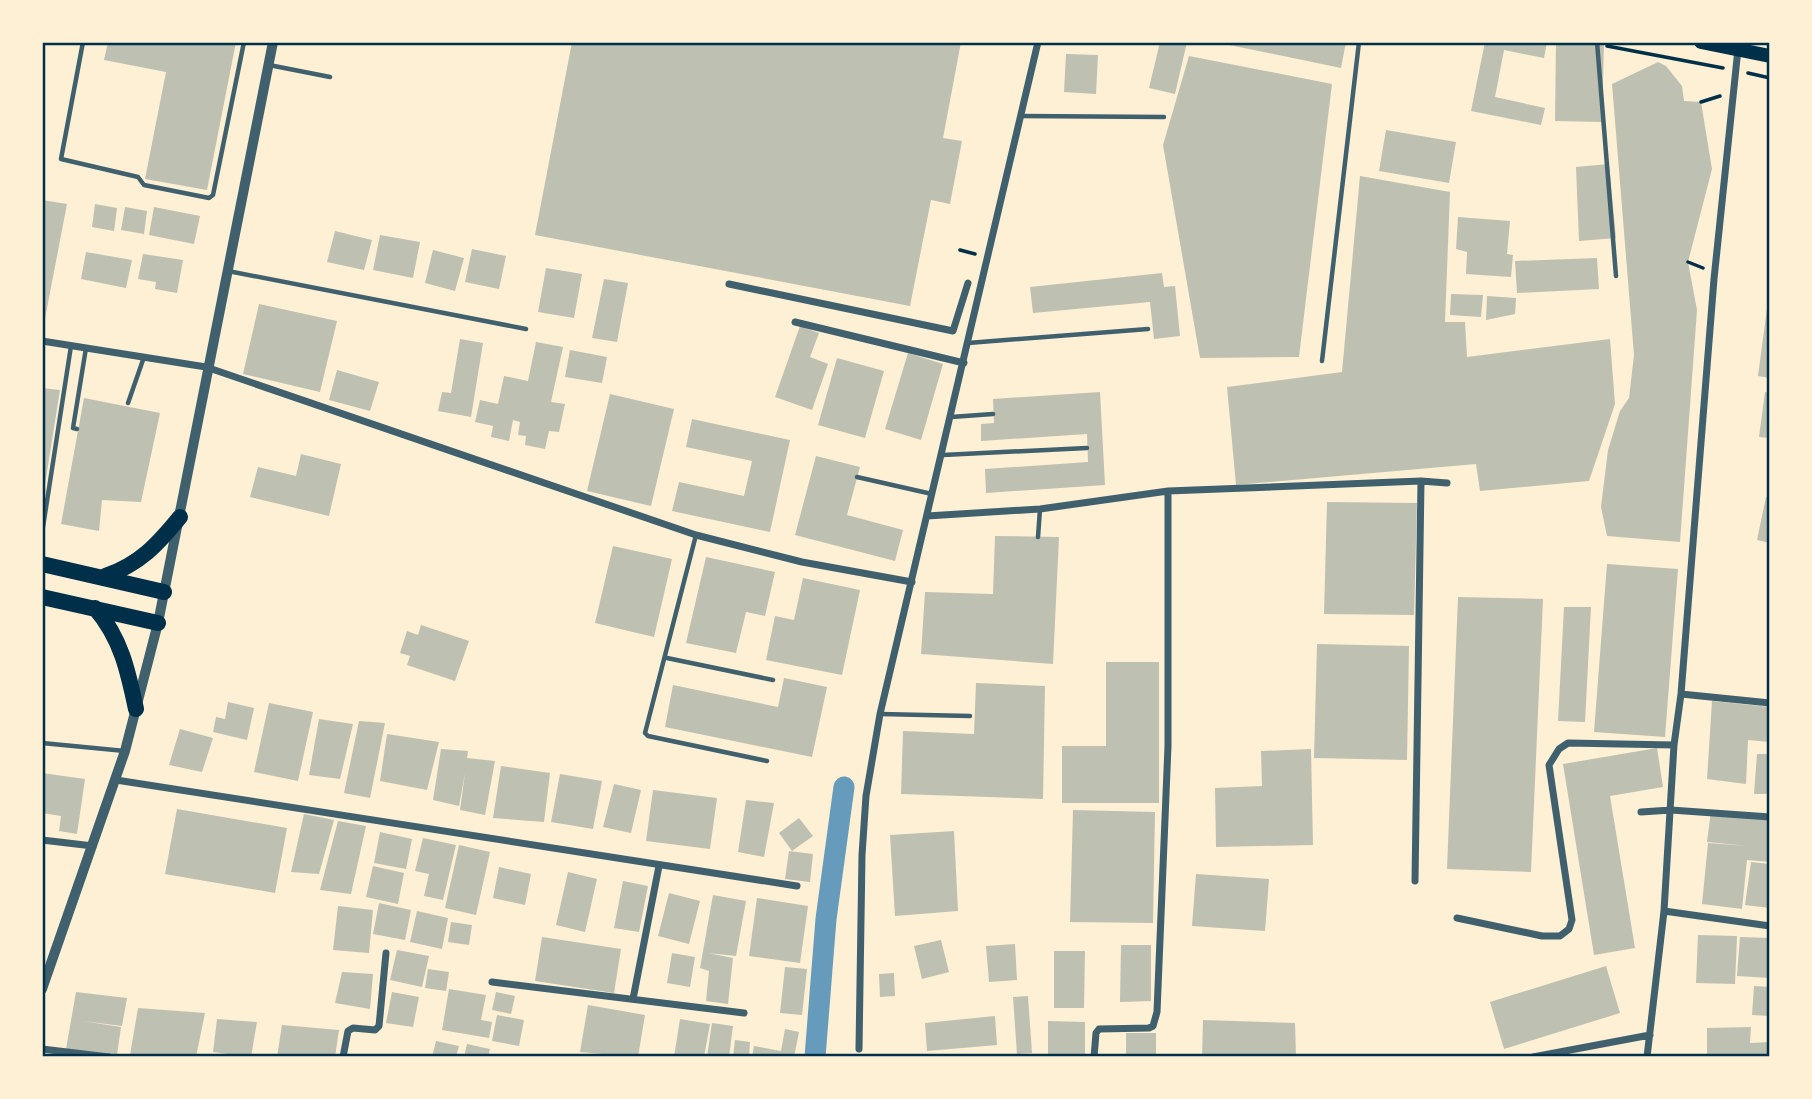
<svg xmlns="http://www.w3.org/2000/svg" width="1812" height="1099" viewBox="0 0 1812 1099" font-family="'Titillium Web',sans-serif">
<style>
.lines{fill:none;stroke-linecap:round;stroke-linejoin:round}
.canal{stroke:#669bbc;stroke-width:21}
.building{fill:#bec0b2}
.path{stroke:#003049;stroke-width:3.5}
.service{stroke:#3f606c;stroke-width:4.5}
.minor{stroke:#3f606c;stroke-width:7}
.tertiary{stroke:#3f606c;stroke-width:10}
.primary{stroke:#003049;stroke-width:14}
.motorway{stroke:#003049;stroke-width:16}
.neatline{fill:none;stroke:#003049;stroke-width:2.5}
</style>
<rect width="100%" height="100%" fill="#fdf0d5"/>
<g class="lines">
<path class="canal" d="M815,1057L826,919L844,787"/>
</g>
<path class="building" d="M108,42H236L207,190L145,179L166,72L104,60Z
M572,42H961L943,138L962,141L950,204L931,200L910,306L535,235Z
M1160,42H1187L1175,94L1149,88Z
M1215,42H1346L1341,68Z
M1485,42H1547L1544,58L1504,50L1495,97L1545,108L1541,125L1471,111Z
M1556,42H1604L1602,122L1555,121Z
M1066,54L1098,55L1096,94L1064,92Z
M1189,56L1332,84L1299,357L1200,358L1163,145Z
M1658,62L1666,66L1682,86L1684,101L1701,102L1712,169L1688,262L1697,310L1680,542L1607,536L1601,507L1608,450L1620,411L1629,398L1634,355L1612,84Z
M1386,130L1456,142L1449,183L1379,171Z
M1609,164L1616,238L1579,241L1576,167Z
M1360,176L1450,192L1445,322H1465L1467,357L1610,339L1615,404L1589,481L1480,491L1476,464L1236,485L1227,387L1342,372Z
M42,200L67,204L43,329H42Z
M95,204L117,208L114,231L92,227Z
M125,207L147,211L144,234L121,230Z
M154,207L200,216L194,244L149,235Z
M1458,217L1510,221L1507,254L1513,255L1511,277L1466,274L1467,252L1456,249Z
M335,231L372,240L364,270L327,262Z
M380,235L420,242L413,278L373,270Z
M472,249L506,256L499,289L465,282Z
M433,250L464,258L455,291L425,283Z
M86,252L132,260L126,288L81,279Z
M143,254L183,260L177,293L155,289L156,282L138,279Z
M1597,258L1599,289L1517,293L1515,261Z
M546,268L582,274L574,318L538,312Z
M1162,273L1164,287L1175,286L1180,336L1154,339L1150,302L1033,313L1030,287Z
M604,279L628,283L617,342L592,338Z
M1451,294L1483,295L1481,317L1450,315Z
M1487,296L1516,298L1515,314L1486,320Z
M1768,301H1770V378L1758,376Z
M259,304L337,321L320,392L243,374Z
M800,326L819,333L810,357L828,364L812,410L775,397Z
M460,339L483,343L471,417L438,411L442,392L451,393Z
M536,342L563,347L551,402L565,404L559,432L549,431L545,449L525,445L526,436L518,435L520,422L513,420L509,441L491,437L493,426L475,422L480,400L498,404L504,376L528,381Z
M570,350L607,357L602,383L565,377Z
M908,353L943,364L921,440L885,429Z
M837,358L884,371L865,438L818,425Z
M337,370L379,382L370,411L329,400Z
M42,388L60,390L43,497H42Z
M1100,392L1105,485L986,493L985,469L1088,462L1087,434L981,441V424L994,423L993,399Z
M1765,392L1770,393V438L1759,437Z
M610,394L674,409L651,506L587,491Z
M84,398L160,413L141,502L102,500L99,531L61,524Z
M692,419L790,440L770,532L672,511L679,482L744,496L752,461L686,447Z
M301,454L341,464L329,516L250,497L258,467L296,476Z
M816,456L860,467L847,515L903,530L895,561L795,535Z
M1766,497L1770,498V543L1757,540Z
M1327,502L1417,503L1414,615L1324,614Z
M995,536L1059,537L1053,664L921,654L925,592L993,594Z
M613,546L672,559L654,637L595,623Z
M706,557L775,572L765,616L746,612L736,653L686,643Z
M1607,564L1678,569L1665,737L1594,732Z
M803,578L860,590L842,675L766,660L775,616L794,620Z
M1458,597L1543,599L1531,872L1447,869Z
M1564,607H1591L1585,722L1558,721Z
M421,625L469,641L455,681L407,665L410,656L400,653L407,631L418,635Z
M1317,644L1409,646L1407,760L1314,758Z
M1106,662H1159V803H1062V746H1106Z
M784,678L827,687L812,757L665,727L673,685L778,707Z
M976,683L1045,686L1043,799L901,794L903,731L974,734Z
M1712,701L1770,707V742L1748,740L1746,784L1707,779Z
M228,702L254,708L247,740L213,732L216,717L225,719Z
M269,703L313,712L298,781L254,772Z
M319,719L353,724L340,779L309,775Z
M359,721L385,723L370,798L344,793Z
M180,729L213,738L202,772L169,765Z
M387,734L439,742L427,790L380,781Z
M1657,748L1663,787L1610,796L1635,948L1594,955L1563,764Z
M441,749L468,751L467,758L495,761L485,815L460,810L465,773L459,806L433,800Z
M1311,749L1313,845L1216,847L1215,788L1262,786L1261,751Z
M1757,754H1770V794H1754Z
M501,766L550,773L544,822L493,818Z
M42,773L85,779L77,834L59,831L61,816L42,813Z
M560,774L602,781L593,829L551,822Z
M614,784L641,790L631,833L603,827Z
M653,790L717,798L710,849L646,841Z
M746,800L774,803L764,857L738,852Z
M177,809L287,828L275,893L165,874Z
M1073,810L1155,812L1153,923L1070,922Z
M1711,811L1770,818V862L1747,860L1742,909L1702,904L1708,843L1748,846L1707,842Z
M304,814L334,820L319,874L291,872Z
M799,818L813,836L792,851L779,833Z
M338,821L366,826L351,894L320,890Z
M954,831L958,911L895,916L890,835Z
M380,832L412,839L406,869L374,863Z
M423,838L456,845L443,900L424,896L429,874L415,871Z
M459,845L490,852L476,915L445,908Z
M789,851L813,854L810,882L785,879Z
M1751,862L1770,864V908L1745,905Z
M373,866L404,873L398,904L366,897Z
M499,867L531,874L525,905L493,898Z
M568,872L597,879L585,932L556,925Z
M1196,874L1269,879L1265,931L1192,926Z
M623,881L648,886L639,932L614,928Z
M669,893L700,901L689,944L658,936Z
M713,895L746,901L736,956L708,953L733,958L728,1004L706,1001L709,971L700,968Z
M757,898L808,906L800,963L749,956Z
M379,903L411,910L405,940L373,934Z
M338,906L373,910L369,953L333,950Z
M417,911L448,918L442,949L410,942Z
M451,922L472,925L469,945L448,942Z
M1698,935L1737,936L1735,984L1696,983Z
M542,937L621,949L614,993L535,981Z
M1740,937L1770,938V978L1737,976Z
M941,940L949,972L922,979L914,946Z
M1015,944L1017,980L989,982L986,946Z
M1121,945H1151V1001L1120,1002Z
M397,950L429,956L422,987L390,980Z
M1054,951H1085L1084,1008H1054Z
M672,953L695,957L690,987L667,983Z
M1606,966L1620,1013L1504,1049L1490,1002Z
M785,967L807,969L802,1015L780,1013Z
M428,969L449,972L446,991L425,988Z
M342,972L373,974L370,1009L335,1003Z
M894,973L895,996L880,997L879,974Z
M1754,986L1770,987V1016L1752,1015Z
M449,989L486,995L481,1020L492,1022L489,1038L442,1030Z
M76,992L127,998L122,1026L82,1021L121,1027L117,1055L66,1049Z
M392,992L419,997L413,1027L386,1023Z
M496,992L515,996L511,1014L492,1010Z
M1028,996L1032,1053L1017,1054L1013,997Z
M588,1005L645,1015L638,1057L580,1052Z
M138,1008L205,1013L196,1057L130,1055Z
M497,1015L524,1020L519,1046L492,1041Z
M995,1016L997,1045L927,1051L925,1023Z
M217,1019L257,1022L251,1057L213,1052Z
M680,1019L710,1024L704,1057H674Z
M1203,1020L1295,1023L1296,1057H1202Z
M1048,1021L1085,1022V1057H1048Z
M712,1023L733,1026L729,1057H707Z
M282,1025L339,1030L335,1057H277Z
M1751,1027L1750,1043L1770,1042V1057H1707V1028Z
M785,1029L799,1032L794,1057H752L754,1046L781,1051Z
M1126,1033H1156V1057H1126Z
M735,1040L750,1042L749,1057H733Z
M436,1041L459,1046L456,1057H432Z
M467,1044L490,1049L488,1057H464Z"/>
<g class="lines">
<path class="path" d="M1607,46L1723,68
M1748,73L1770,78
M1701,102L1720,96
M960,250L975,254
M1688,262L1703,268"/>
<path class="service" d="M83,42L61,159L138,177L144,185L209,198L213,195L244,42
M1597,42L1616,276
M269,65L330,77
M1021,116L1164,117
M228,271L526,329
M968,343L1148,329
M1322,361L1359,42
M128,403L144,357
M951,417L993,414
M77,429L73,428L86,348
M943,455L1087,448
M857,477L932,494
M43,527L71,346
M696,535L645,733L648,736L767,761
M1038,537L1040,509
M667,658L773,680
M880,714L970,716
M42,743L125,751"/>
<path class="minor" d="M729,284L953,331L968,283
M795,322L964,363
M42,341L206,367L696,535L802,562L912,582
M927,516L1040,509L1168,491L1421,481L1447,483
M1681,694L1770,703
M116,780L797,886
M1641,812L1671,810L1770,817
M42,840L93,846
M1415,881L1421,481
M1664,911L1770,926
M1457,918L1542,936H1560L1569,929L1572,920L1549,765L1559,749L1568,743L1674,745
M492,982L744,1013
M633,999L659,866
M42,1049L109,1057
M859,1049L862,855L866,796L880,714L1038,42
M343,1057L348,1031L353,1028L375,1030L379,1026L386,953
M1094,1057L1096,1033L1099,1029L1149,1028L1153,1026L1157,1012L1168,746V491
M1533,1057L1650,1035
M1647,1057L1664,911L1674,745L1681,694L1714,279L1738,49"/>
<path class="tertiary" d="M42,989L125,751L158,623L273,42"/>
<path class="primary" d="M1701,42L1770,56"/>
<path class="motorway" d="M42,564L164,592
M105,576C139,565 158,544 180,517
M42,597L158,623
M95,608C121,638 128,671 136,709"/>
</g>
<rect width="1812" height="1099" fill="none" stroke="#fdf0d5" stroke-width="88"/>
<rect x="44" y="44" width="1724" height="1011" class="neatline"/>
</svg>
